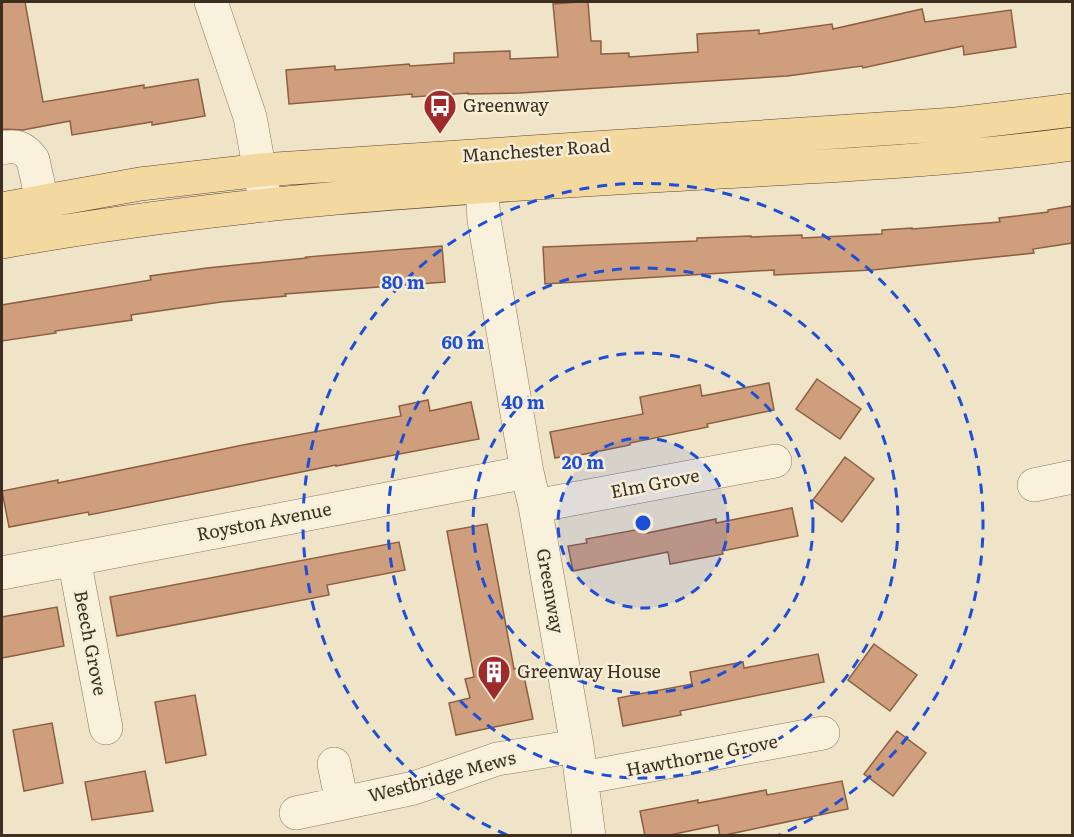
<svg xmlns="http://www.w3.org/2000/svg" width="1074" height="837" viewBox="0 0 1074 837" font-family="Literata,serif">
<style>
.building{fill:#cf9f7d;stroke:#8d5f41;stroke-width:1.5}
.lines{fill:none;stroke-linecap:round;stroke-linejoin:round}
.minor-casing{stroke:#8d765c;stroke-width:34}
.major-casing{stroke:#5b4430;stroke-width:34}
.minor{stroke:#faf1dc;stroke-width:33}
.major{stroke:#f3d9a0;stroke-width:33}
.ring{fill:none;stroke:#1d4ed8;stroke-width:3;stroke-dasharray:10 8}
.labels{text-anchor:middle;stroke-width:5;stroke-linejoin:round;paint-order:stroke}
.poi-label{font-size:18px;fill:#3d2e20;stroke:#f7eed8;text-anchor:start}
.street-label{font-size:18px;fill:#3d2e20;stroke:#f7eed8}
.centre{fill:#1d4ed8;stroke:#f7eed8;stroke-width:3}
.ring-label{font-size:18px;text-anchor:middle;font-weight:bold;fill:#1d4ed8;stroke:#f7eed8;stroke-width:5;stroke-linejoin:round;paint-order:stroke}
</style>
<rect width="100%" height="100%" fill="#f0e4c8"/>
<path class="building" d="M2,2H25L43,102L144,85V88L198,79L205,116L152,125V122L72,135L70,121L23,130L2,129Z
M578,2H588L591,41H601V54L629,53V57L698,52L697,34L759,30V34L832,24L833,29L922,9L925,22L1011,10L1016,47L964,55L963,46L863,68L862,66L787,76L520,93L468,94V93L412,97V94L289,104L286,70L335,66V70L409,64L410,66L454,63V53L510,51V59L558,57L553,4Z
M1072,206V243L1033,249L1034,253L872,270L774,275V270L545,284L543,247L697,241V238L751,236V237L802,235V238L882,234V230L912,228V229L1000,222L999,218L1048,212V210Z
M442,246L445,282L285,294L286,296L221,302L131,315L132,320L55,331L56,333L2,341V305L151,280L150,276L207,268L307,258L306,257Z
M817,379L861,409L840,439L796,409Z
M769,383L774,410L707,424L708,427L630,443V445L570,457V455L555,458L550,432L643,414L640,397L700,385L702,396Z
M428,400L430,411L471,402L479,439L336,466V465L89,515L88,512L9,527L2,491L58,480V483L243,445L401,416L399,406Z
M845,457L874,479L842,522L813,500Z
M792,508L798,536L722,551L723,554L670,564L668,552L573,571L568,546L587,543L586,539L646,528L647,533L716,519V523Z
M487,524L514,669L522,667L533,719L456,735L449,703L470,698L465,679L474,677L447,531Z
M399,542L405,570L327,585L329,595L117,636L110,597Z
M57,607L64,646L2,658V617Z
M874,644L917,675L890,711L848,680Z
M818,654L824,682L680,711L681,715L623,726L618,698L692,684L690,672L743,662L744,668Z
M195,695L206,755L166,763L155,702Z
M52,723L63,783L24,791L13,730Z
M897,731L926,753L893,796L864,774Z
M145,771L153,811L92,820L85,782Z
M842,781L848,809L720,836L718,825L665,836H645L640,811L698,800V803L766,790L767,795Z"/>
<g class="lines">
<g class="minor-casing">
<path id="minor" d="M211,2L250,117L266,205
M2,148C16,145 24,147 33,160L48,228
M480,160L484,220L527,472L535,506L577,746L589,836
M1034,485L1072,477
M535,506L775,461
M74,559L106,728
M2,573L527,472
M334,764L342,803
M582,778L823,733
M296,813L414,788L497,759L577,746"/>
</g>
<g class="major-casing">
<path id="major" d="M2,209L140,184L261,170L956,124L1072,110
M2,242C221,202 445,188 668,175C803,167 939,162 1072,144"/>
</g>
<use href="#minor" class="minor"/>
<use href="#major" class="major"/>
</g>
<circle cx="643" cy="523" r="85" fill="#1d4ed8" fill-opacity=".12"/>
<g class="ring">
<circle cx="643" cy="523" r="85"/>
<circle cx="643" cy="523" r="170"/>
<circle cx="643" cy="523" r="255"/>
<path d="M507 835A340 340 0 1 1 779 835"/>
</g>
<defs>
<g id="bus-pin" transform="scale(1.725)"><path d="M0 17L-7.5 6A9.5 9.5 0 1 1 7.5 6Z" fill="#9e2a2b" stroke="#f7eed8"/><path d="M-5-6H5V4H4V6H2V4H-2V6H-4V4H-5ZM-3.5-4V0h7V-4ZM-3.5 1.2v1.5H-2V1.2ZM2 1.2v1.5H3.5V1.2Z" fill="#fff"/></g>
<g id="building-pin" transform="scale(1.725)"><path d="M0 17L-7.5 6A9.5 9.5 0 1 1 7.5 6Z" fill="#9e2a2b" stroke="#f7eed8"/><path d="M-4-6H4V6H1V3H-1V6H-4ZM-2.5-4.3h1.7v1.8h-1.7ZM.8-4.3h1.7v1.8H.8ZM-2.5-1h1.7V.8h-1.7ZM.8-1h1.7V.8H.8Z" fill="#fff"/></g>
</defs>
<g fill-rule="evenodd">
<use href="#bus-pin" x="440" y="106"/>
<use href="#building-pin" x="494" y="672"/>
</g>
<g class="labels">
<g class="poi-label">
<text x="463" y="112">Greenway</text>
<text x="517" y="678">Greenway House</text>
</g>
<g class="street-label">
<text transform="translate(536 151) rotate(-4)" y="6">Manchester Road</text>
<text transform="translate(655 484) rotate(-11)" y="6">Elm Grove</text>
<text transform="translate(264 522) rotate(-11)" y="6">Royston Avenue</text>
<text transform="translate(550 591) rotate(80)" y="6">Greenway</text>
<text transform="translate(90 643) rotate(79)" y="6">Beech Grove</text>
<text transform="translate(702 756) rotate(-11)" y="6">Hawthorne Grove</text>
<text transform="translate(442 777) rotate(-15)" y="6">Westbridge Mews</text>
</g>
</g>
<circle cx="643" cy="523" r="9" class="centre"/>
<g class="ring-label">
<text x="403" y="289">80 m</text>
<text x="463" y="349">60 m</text>
<text x="523" y="409">40 m</text>
<text x="583" y="469">20 m</text>
</g>
<rect width="1074" height="837" fill="none" stroke="#3d2e20" stroke-width="6"/>
</svg>
